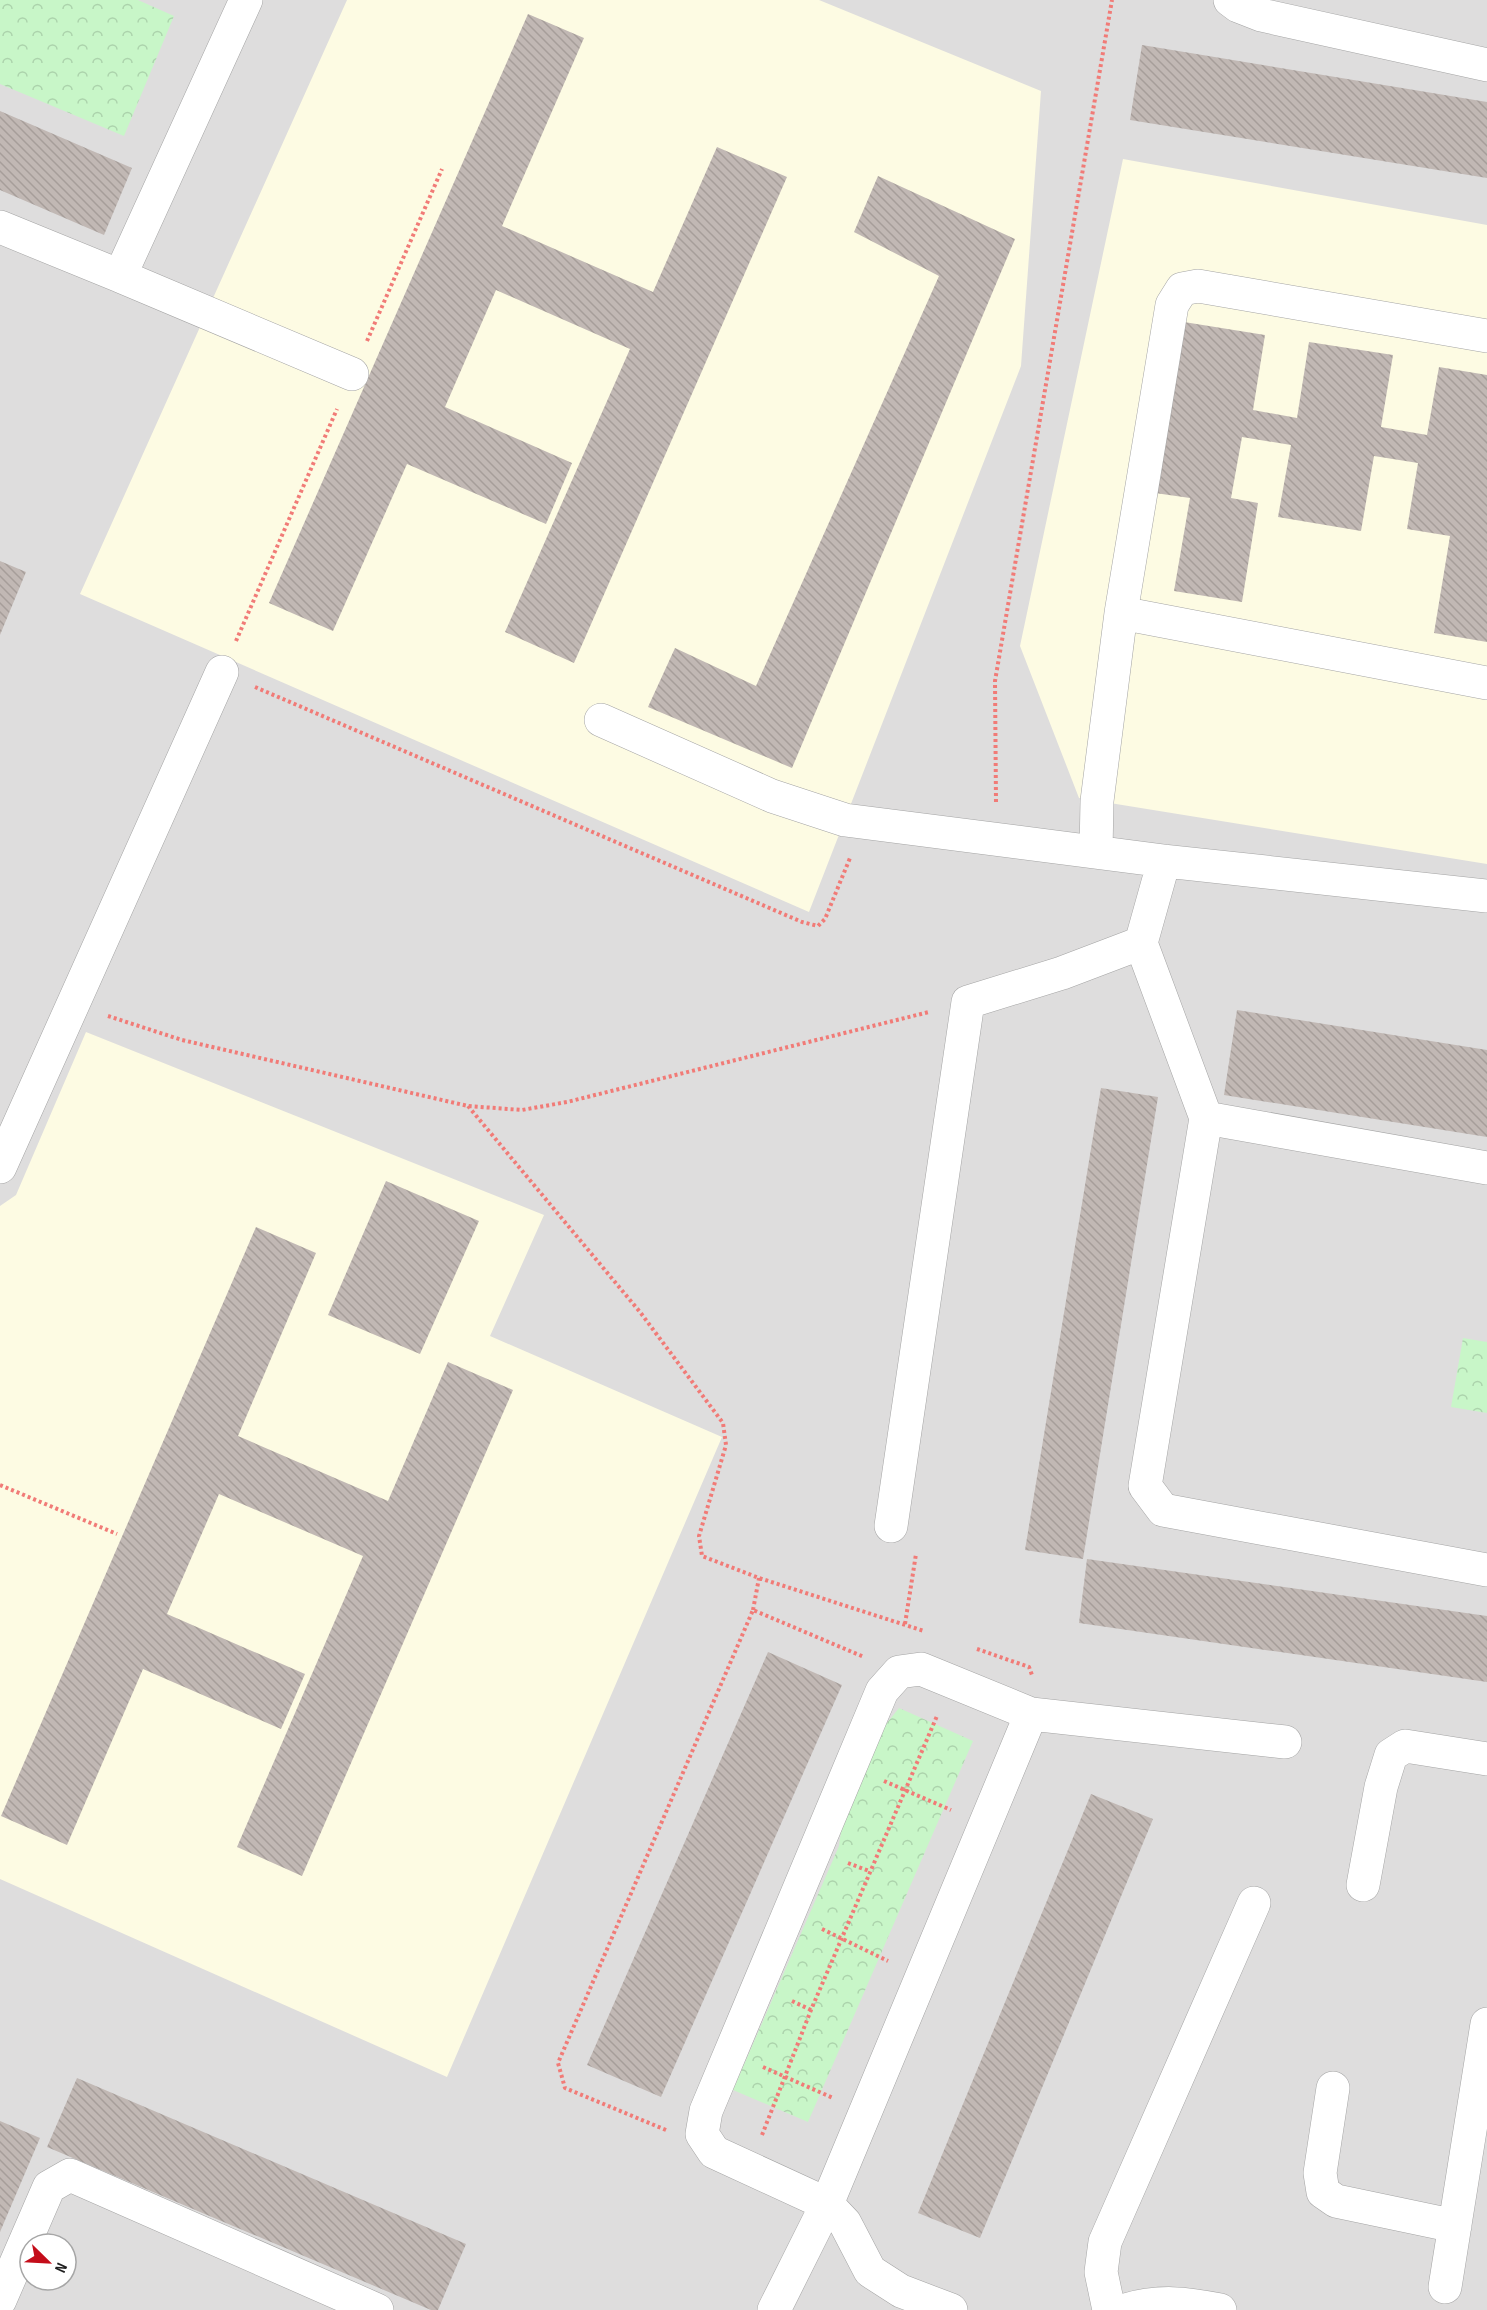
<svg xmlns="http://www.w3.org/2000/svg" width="1487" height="2310" viewBox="0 0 1487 2310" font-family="'Sofia Sans Condensed',sans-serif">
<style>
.residential{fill:#dedddd;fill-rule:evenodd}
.education{fill:#fdfbe3}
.park{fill:url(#park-crowns)}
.building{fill:url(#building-back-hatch)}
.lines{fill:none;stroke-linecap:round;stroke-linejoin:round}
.minor-casing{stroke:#a4a4a4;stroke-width:34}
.path{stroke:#f17b77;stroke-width:4;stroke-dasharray:3 3;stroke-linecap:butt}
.minor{stroke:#fff;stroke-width:33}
</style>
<defs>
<pattern id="park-crowns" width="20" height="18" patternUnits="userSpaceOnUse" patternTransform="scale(1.5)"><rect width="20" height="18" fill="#c8f6c8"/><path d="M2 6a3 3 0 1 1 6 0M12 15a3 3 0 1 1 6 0" fill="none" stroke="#acd3ac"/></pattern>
<pattern id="building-back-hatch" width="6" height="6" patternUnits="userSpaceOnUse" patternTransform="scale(1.5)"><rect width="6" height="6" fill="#c1b8b4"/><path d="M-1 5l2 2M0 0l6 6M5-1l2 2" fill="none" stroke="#a69e9a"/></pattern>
</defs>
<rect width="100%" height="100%" fill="#f0ede7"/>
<path class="residential" d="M0,0H1487V2310H0ZM30,2244H66V2280H30Z"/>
<path class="education" d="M347,0H819L1041,91L1021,366L809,912L80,594Z
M1123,159L1487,225V864L1079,798L1020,646Z
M86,1032L544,1215L490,1336L722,1437L447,2077L0,1879V1206L16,1195Z"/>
<path class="park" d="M0,0H138L174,16L124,136L0,84Z
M1463,1338L1487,1342V1413L1451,1407Z
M899,1708L973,1741L808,2122L733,2090L839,1846L850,1769Z"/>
<path class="building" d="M528,14L584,38L502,226L653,292L717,147L787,177L574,663L505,632L630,349L496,290L445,407L572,463L546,524L407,464L333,631L269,603Z
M1142,45L1487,102V178L1130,120Z
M0,111L132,168L104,235L0,190Z
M878,176L1015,239L792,768L648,707L675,648L756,686L939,276L854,232Z
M1184,322L1265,335L1253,410L1297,418L1309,342L1393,355L1381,427L1427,435L1439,367L1487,375V642L1434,633L1450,536L1407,529L1418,463L1374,456L1361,531L1278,517L1291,445L1242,437L1231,498L1258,503L1242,602L1174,591L1190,498L1155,493Z
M0,561L26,572L0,635Z
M1237,1010L1487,1050V1137L1224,1095Z
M1101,1088L1158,1097L1083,1559L1025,1550Z
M386,1181L479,1221L420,1354L328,1315Z
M256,1227L316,1253L238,1436L388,1501L448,1362L513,1390L302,1876L237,1847L363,1556L219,1494L167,1614L305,1674L281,1729L143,1669L67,1845L1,1816Z
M1087,1559L1487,1616V1682L1079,1623Z
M768,1652L842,1685L661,2097L587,2065Z
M1091,1794L1153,1819L980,2238L918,2213Z
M77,2078L466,2244L438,2310H431L47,2147Z
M0,2121L40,2138L0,2232Z"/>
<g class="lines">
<g class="minor-casing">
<path id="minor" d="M1230,0L1238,6L1261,15L1487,65
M0,227L120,276L246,0
M120,276L352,374
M1121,613L1487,683
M601,720L772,796L845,820L1164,861L1487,896
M1096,852L1097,801L1121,613L1172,305L1182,289L1198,286L1487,336
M1141,943L1206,1118L1145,1486L1163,1510L1487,1570
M1206,1118L1487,1168
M0,1167L222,672
M891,1526L968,1002L1062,973L1141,943L1164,861
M1031,1714L1285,1742
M1363,1885L1381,1787L1391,1755L1405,1746L1487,1759
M1333,2088L1320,2173L1323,2192L1336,2201L1455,2226
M1445,2287L1487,2024
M0,2300L49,2187L70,2175L377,2310
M774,2310L827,2204L1031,1714L921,1669L899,1672L882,1691L706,2111L702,2134L714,2152L827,2204L845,2223L870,2271L901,2291L951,2310
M1109,2310L1101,2272L1105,2242L1254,1903
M1125,2310C1159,2300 1186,2303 1220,2310"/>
</g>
<path class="path" d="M367,341L442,169
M236,641L337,409
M255,687L802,922L818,926L825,919L850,858
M996,802L995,681L1112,0
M108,1016L182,1040L468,1106L522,1110L567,1102L929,1012
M468,1106L640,1312L723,1423L726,1445L699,1536L702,1556L759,1578L924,1631
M0,1485L117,1534
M753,1610L759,1578
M905,1624L916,1554
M977,1649L1029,1667L1032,1675
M884,1781L951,1810
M848,1863L869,1871
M822,1929L888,1961
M792,2001L811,2010
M763,2067L833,2098
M666,2130L565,2088L558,2063L753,1610L864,1657
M762,2135L811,2010L937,1716"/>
<use href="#minor" class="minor"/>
</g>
<g transform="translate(48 2262) rotate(114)"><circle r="28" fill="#ffffff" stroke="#a6a6a6" stroke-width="1.5"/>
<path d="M0-4.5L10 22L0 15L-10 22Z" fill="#c40d1a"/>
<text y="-9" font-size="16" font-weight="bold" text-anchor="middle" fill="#202020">N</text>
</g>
</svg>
